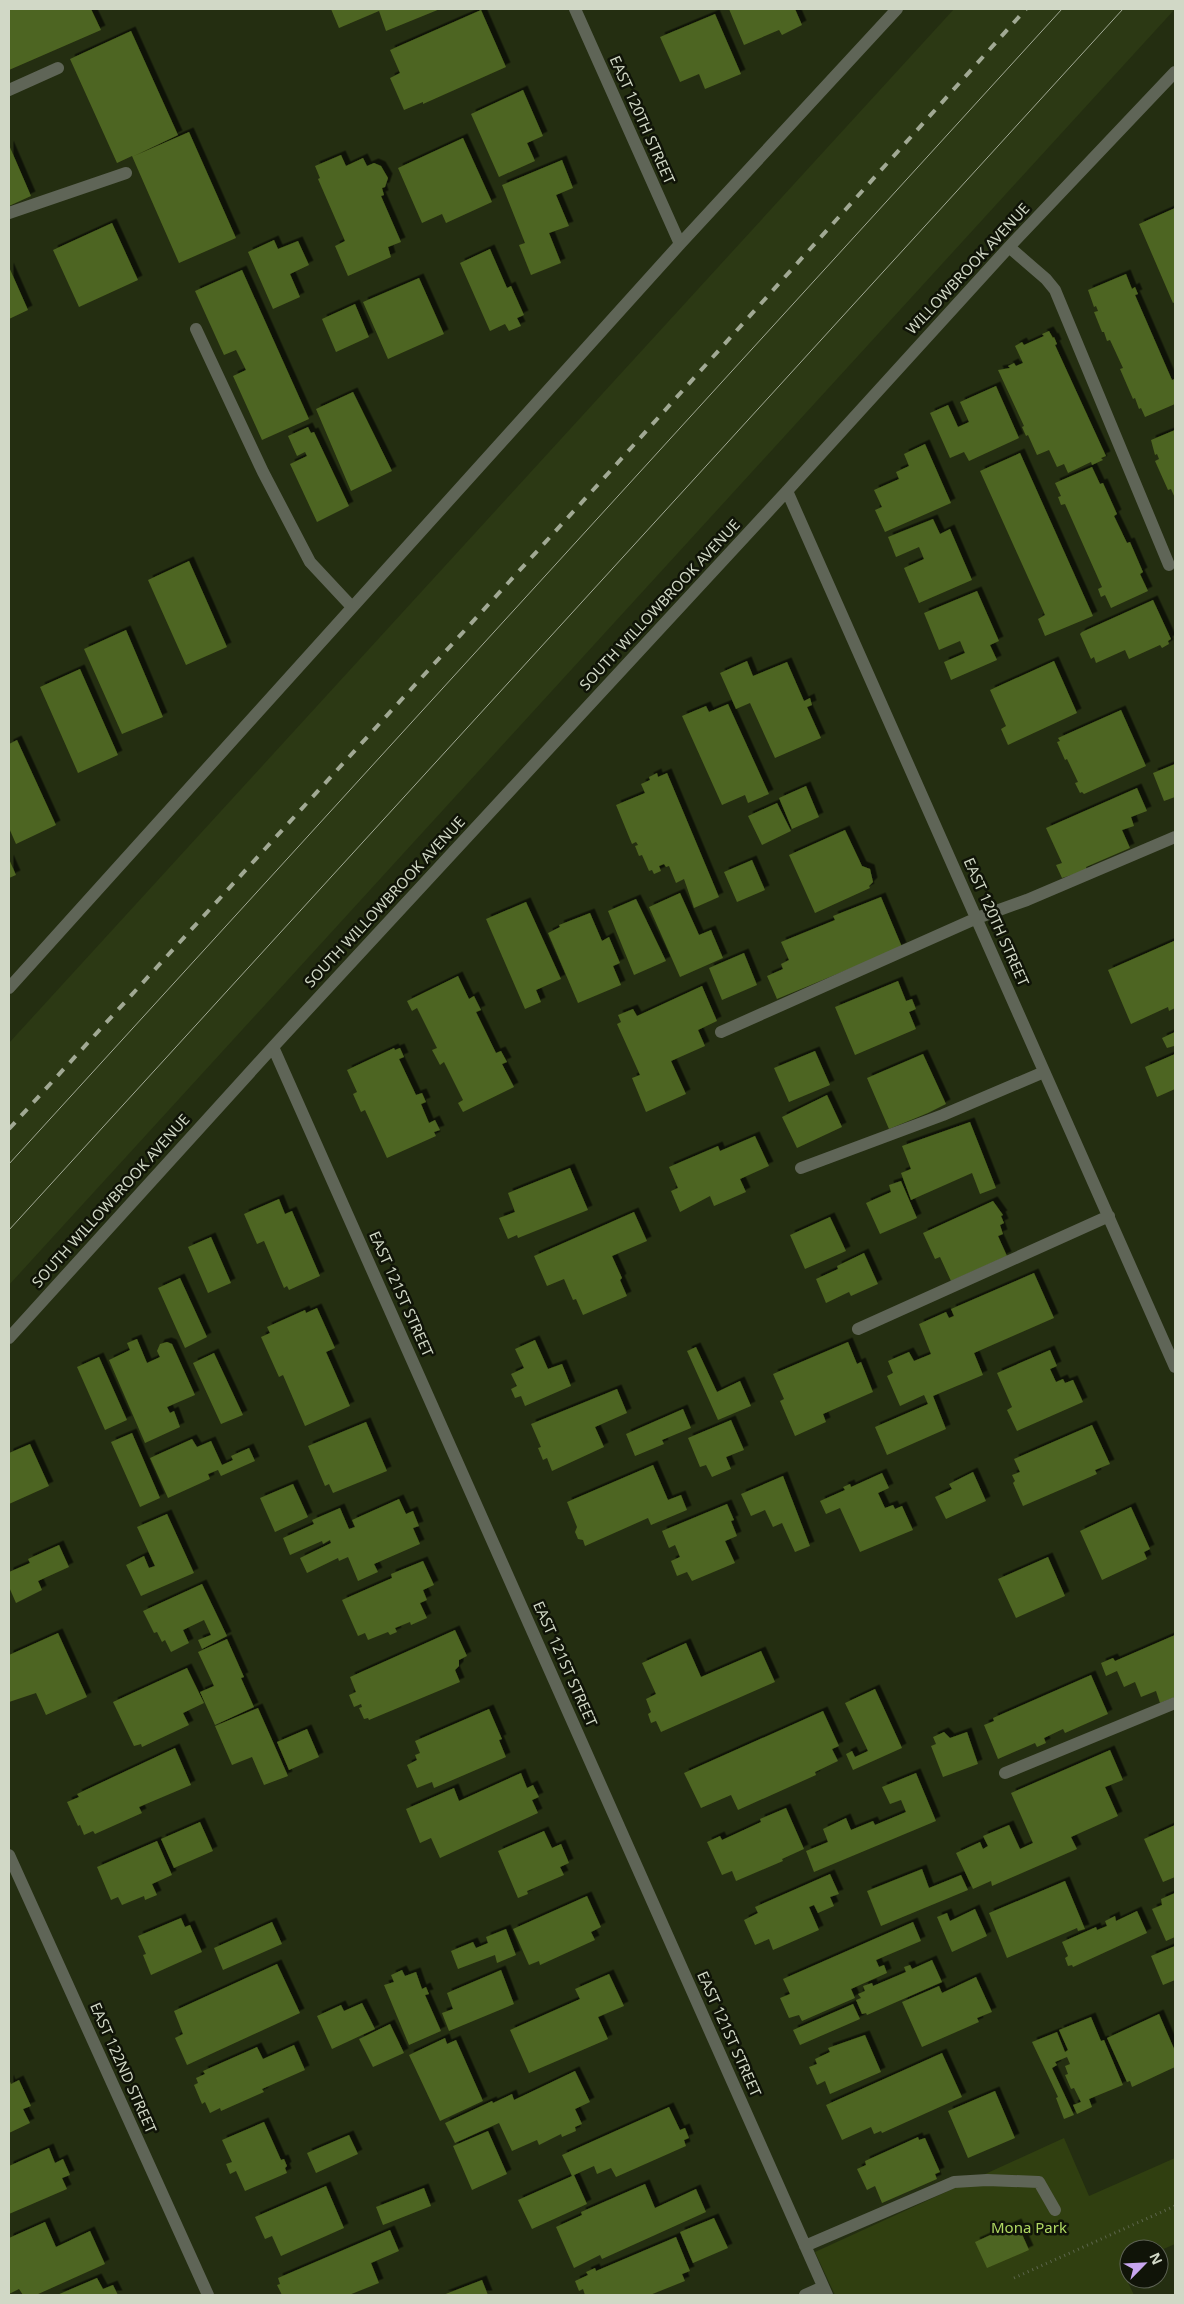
<svg xmlns="http://www.w3.org/2000/svg" width="1184" height="2304" viewBox="0 0 1184 2304" font-family="'Noto Sans',sans-serif">
<style>
.built{fill:#2c3914}
.green{fill:#303f10}
.building{fill:#4e6520;filter:url(#shadow)}
.lines{fill:none;stroke-linecap:round;stroke-linejoin:round}
.path{stroke:#5d664d;stroke-width:3;stroke-dasharray:1 4;stroke-linecap:butt}
.minor{stroke:#5f6557;stroke-width:12}
.tram{stroke:#a1a994;stroke-width:1}
.rail{stroke:#a1a994;stroke-width:4;stroke-dasharray:9 9;stroke-linecap:butt}
.labels{text-anchor:middle;stroke-width:5;stroke-linejoin:round;paint-order:stroke}
.street-label{font-size:15px;fill:#d1d8c6;stroke:#101408}
.park-label{font-size:15px;fill:#b0d863;stroke:#101408}
</style>
<defs>
<filter id="shadow"><feDropShadow dx="4.5" dy="-4.5" stdDeviation="0" flood-color="#0009"/></filter>
</defs>
<rect width="100%" height="100%" fill="#242e11"/>
<path class="built" d="M954,9H1175L9,1285V1043Z"/>
<path class="green" d="M1064,2138L1089,2196L1175,2158V2244L1159,2251V2249H1129V2264L1121,2268L1134,2295H835L815,2252Z"/>
<path class="building" d="M9,9H91L101,30L9,70Z
M331,9H440L386,31L379,11L339,28Z
M729,9H795L802,25L782,35L779,30L744,45Z
M481,10L506,67L423,104V102L404,110L390,78L400,73L390,50Z
M715,14L741,74L705,89L699,74L680,82L660,37Z
M131,31L178,135L134,156L189,132L236,238L179,263L132,156L117,163L70,59Z
M523,90L543,136L527,143L535,161L499,177L471,114Z
M463,138L492,202L446,223L442,214L422,223L398,168Z
M9,145L31,196L9,206Z
M341,155L346,166L363,158L367,166L374,163L381,166L388,178L385,187L382,188L384,195L381,196L401,242L388,247L391,257L348,276L335,246L345,241L318,179L320,178L315,166Z
M562,160L573,188L556,195L569,226L549,233L561,263L531,275L519,245L525,243L502,185Z
M1175,208V302L1173,303L1139,224Z
M112,223L138,280L79,307L53,250Z
M274,240L278,249L298,241L309,265L290,274L300,297L273,309L248,252Z
M490,249L507,288L511,286L524,315L517,318L521,326L509,331L505,324L490,331L460,263Z
M9,267L28,310L9,319Z
M242,270L309,419L262,440L233,376L246,370L236,350L224,355L195,291Z
M1126,274L1132,289L1135,287L1138,294L1135,295L1172,380L1175,379V404L1145,417L1141,408L1139,409L1135,398L1133,399L1120,369L1123,368L1110,340L1107,341L1104,332H1102L1094,312L1098,311L1096,306L1094,307L1088,290Z
M419,278L444,334L388,359L363,302Z
M355,304L369,337L336,352L322,319Z
M1049,331L1053,338L1054,337L1057,344L1055,345L1106,456L1101,458L1103,460L1092,465L1091,462L1068,473L1064,464L1057,467L1049,450L1037,455L1028,435L1026,436L1022,427L1024,426L998,370L1010,368L1008,366L1014,363L1016,366L1023,363L1015,346L1022,342L1024,345L1044,336L1042,334Z
M996,386L1019,438L969,461L964,452L950,458L930,413L948,405L958,427L969,422L960,402Z
M353,392L392,471L351,491L316,409Z
M308,427L311,433L314,432L349,506L317,522L290,464L307,456L305,452L297,456L288,436Z
M1175,430V498L1171,489L1168,490L1155,461L1159,459L1157,454L1155,455L1151,440Z
M925,444L951,503L885,532L875,510L882,507L874,490L899,479L896,472L909,466L904,454Z
M1020,453L1093,616L1045,636L1038,619L1045,615L980,471Z
M1092,467L1100,484L1103,483L1117,514L1114,516L1127,543L1130,542L1143,572L1140,574L1148,591L1111,608L1105,595L1101,597L1098,589L1102,587L1065,504L1061,505L1058,497L1061,496L1055,483Z
M933,519L940,534L950,529L972,580L919,603L904,568L924,559L919,547L896,557L888,537Z
M189,561L227,647L186,665L148,580Z
M977,591L999,641L990,645L997,660L951,680L944,662L965,653L960,641L939,650L924,613Z
M1153,600L1171,639L1168,641L1169,644L1162,648L1160,645L1129,659L1125,650L1096,663L1094,657L1091,659L1080,634L1082,632Z
M126,630L163,717L122,734L84,649Z
M747,661L753,676L787,662L804,701L810,698L812,705L807,707L821,738L775,758L750,703L736,709L720,673Z
M1054,661L1077,713L1008,745L1001,729L1006,726L990,690Z
M80,669L118,755L78,773L40,687Z
M728,704L769,794L748,803L745,795L722,805L682,716L706,706L709,712Z
M1121,710L1146,766L1084,794L1082,792L1080,793L1075,783L1078,782L1067,759L1065,760L1057,742L1060,741L1058,738Z
M17,740L56,825L16,844L9,828V744Z
M1175,764V797L1164,801L1153,773Z
M657,773L658,777L667,773L719,897L694,908L684,879L676,883L669,866L666,867L664,864L659,866L661,871L654,874L652,870L649,871L642,855L639,856L635,846L638,845L636,842L632,844L616,805L645,793L641,784L650,780L649,777Z
M806,786L819,817L792,829L779,798Z
M1137,788L1147,811L1131,817L1134,826L1122,830L1130,848L1086,867L1087,870L1062,878L1056,865L1062,863L1046,828Z
M777,803L791,831L762,845L748,816Z
M845,830L862,866L870,869L873,882L869,886L870,888L815,913L789,855Z
M9,859L16,875L9,878Z
M752,860L765,890L737,902L724,872Z
M680,893L699,935L711,930L723,958L680,977L649,907Z
M881,897L902,947L777,999L767,976L783,969L781,964L789,960L781,942L835,920L833,916Z
M636,899L666,961L634,975L608,911Z
M526,902L561,979L536,990L541,1002L525,1009L486,919Z
M590,913L602,941L609,937L620,963L613,966L621,985L578,1003L548,933L560,927L559,925Z
M1174,941L1175,1008L1169,1011L1168,1007L1131,1024L1108,970Z
M744,953L757,985L722,1000L709,968Z
M458,976L469,999L474,996L481,1010L476,1012L496,1053L501,1051L507,1062L502,1064L514,1087L463,1112L458,1103L463,1100L444,1062L440,1065L432,1050L437,1048L417,1008L412,1011L407,1001Z
M898,981L906,1001L912,999L916,1009L909,1012L916,1029L855,1055L835,1007Z
M702,986L717,1021L698,1030L705,1046L671,1061L686,1094L646,1112L632,1078L640,1075L617,1024L621,1022L618,1015L633,1009L637,1016Z
M1175,1032V1050L1174,1046L1167,1048L1162,1038Z
M394,1048L395,1050L400,1048L404,1057L399,1059L416,1095L422,1093L426,1102L421,1104L429,1123L435,1120L440,1130L434,1132L436,1136L387,1158L365,1110L361,1112L353,1094L357,1092L347,1070Z
M815,1051L830,1085L789,1102L774,1068Z
M923,1054L946,1104L928,1113L889,1129L867,1078Z
M1175,1054V1089L1157,1097L1145,1067Z
M827,1095L842,1127L797,1148L782,1117Z
M970,1122L996,1188L980,1194L972,1173L911,1200L901,1173L911,1169L902,1146Z
M755,1136L769,1166L740,1179L746,1192L714,1206L710,1196L680,1212L671,1191L678,1188L669,1167L718,1146L720,1151Z
M570,1168L588,1210L518,1238L517,1235L508,1239L499,1218L515,1212L508,1193Z
M901,1181L917,1218L880,1234L866,1203L891,1192L889,1185Z
M279,1199L285,1214L292,1211L320,1276L289,1290L287,1286L284,1288L264,1241L257,1244L244,1214Z
M993,1201L1003,1215L1001,1216L1004,1223L1000,1225L1003,1234L998,1236L1007,1256L951,1281L940,1257L935,1259L923,1233Z
M634,1212L647,1241L612,1256L622,1278L620,1280L627,1296L583,1315L576,1299L573,1300L564,1279L547,1286L534,1256Z
M830,1217L846,1251L805,1269L790,1235Z
M211,1237L231,1283L208,1293L188,1247Z
M864,1253L878,1284L851,1296L849,1292L826,1303L816,1279L838,1269L837,1266Z
M1034,1273L1054,1318L974,1353L983,1375L933,1396L946,1429L887,1455L875,1427L928,1404L924,1395L900,1406L887,1376L893,1373L888,1361L909,1352L914,1361L931,1354L919,1324L946,1312L949,1318L954,1316L951,1309Z
M180,1278L207,1337L185,1348L158,1288Z
M317,1308L335,1348L326,1352L350,1406L305,1426L283,1375L279,1377L261,1337L270,1333L267,1327L305,1310L306,1313Z
M137,1339L147,1363L160,1357L157,1351L160,1344L167,1342L172,1344L195,1395L167,1407L170,1413L174,1411L180,1427L145,1443L109,1360L130,1350L127,1343Z
M535,1340L548,1369L562,1364L571,1386L525,1406L521,1396L515,1398L511,1389L517,1386L511,1374L524,1368L515,1349Z
M848,1342L857,1364L861,1362L873,1392L823,1414L826,1422L795,1436L780,1401L784,1399L773,1374Z
M696,1347L717,1392L740,1381L751,1406L718,1420L687,1351Z
M1050,1350L1057,1366L1050,1369L1056,1382L1063,1379L1065,1383L1073,1380L1083,1402L1017,1431L1007,1410L1012,1407L997,1373Z
M214,1353L243,1415L221,1424L193,1363Z
M99,1357L127,1420L105,1430L77,1367Z
M617,1389L627,1413L595,1427L604,1447L552,1471L547,1458L543,1460L538,1448L541,1447L531,1424Z
M683,1409L691,1428L662,1440L664,1444L635,1456L626,1434Z
M731,1420L744,1450L726,1457L731,1469L712,1477L706,1465L700,1467L688,1438Z
M366,1422L387,1471L333,1493L329,1484L325,1486L308,1446Z
M1092,1425L1110,1464L1095,1470L1097,1474L1023,1506L1013,1483L1015,1481L1012,1475L1020,1472L1014,1459Z
M132,1433L160,1498L140,1507L111,1442Z
M192,1439L197,1447L211,1441L222,1465L233,1460L231,1456L249,1448L255,1461L221,1476L218,1470L208,1474L210,1479L168,1498L150,1458Z
M30,1444L49,1486L9,1504V1453Z
M653,1465L668,1500L681,1495L687,1510L651,1525L648,1518L585,1546L583,1540L578,1539L575,1532L577,1527L567,1502Z
M973,1472L986,1501L946,1519L935,1497L952,1489L949,1484Z
M882,1473L889,1488L878,1493L885,1508L893,1505L895,1509L902,1506L913,1530L860,1552L840,1508L826,1514L820,1501L845,1490L843,1487L850,1484L851,1487Z
M783,1476L810,1546L795,1552L782,1523L773,1527L765,1510L751,1516L741,1494Z
M293,1484L308,1517L275,1532L260,1498Z
M399,1499L406,1514L413,1511L419,1526L413,1528L420,1544L374,1564L378,1572L358,1581L348,1557L339,1561L338,1558L307,1573L300,1558L331,1543L330,1540L323,1544L322,1541L290,1555L283,1538L314,1524L312,1520L340,1508L349,1529L355,1527L352,1520Z
M727,1504L734,1520L731,1521L737,1536L725,1541L735,1563L692,1581L687,1572L677,1576L671,1561L680,1557L675,1545L669,1548L662,1531Z
M1131,1507L1150,1549L1144,1552L1147,1559L1102,1580L1080,1531Z
M167,1514L194,1573L141,1596L126,1565L144,1556L149,1568L155,1566L137,1527Z
M59,1545L69,1567L38,1581L42,1590L16,1603L9,1587V1572L30,1563L28,1559Z
M1048,1557L1065,1596L1016,1618L998,1579Z
M423,1561L434,1585L423,1590L427,1600L420,1603L427,1618L411,1625L410,1622L395,1628L397,1632L390,1635L388,1632L368,1640L365,1633L358,1636L342,1600L392,1578L391,1574Z
M202,1584L227,1636L202,1649L198,1640L211,1635L204,1620L183,1630L189,1643L171,1652L165,1640L162,1642L157,1632L154,1633L143,1611Z
M455,1630L467,1656L459,1660V1666L455,1670L460,1682L369,1720L368,1718L364,1719L359,1708L362,1707L361,1704L354,1707L349,1695L356,1692L350,1677Z
M58,1633L87,1697L46,1715L36,1693L9,1702V1655Z
M1175,1635V1697L1160,1703L1156,1691L1141,1697L1135,1682L1124,1687L1117,1671L1106,1676L1101,1663L1113,1658L1115,1661Z
M227,1639L244,1677L241,1678L254,1707L215,1725L200,1692L214,1686L198,1652Z
M686,1643L701,1677L761,1651L775,1682L661,1732L656,1721L651,1723L648,1714L651,1712L646,1699L656,1694L642,1663Z
M187,1668L204,1703L183,1713L189,1725L142,1747L141,1744L134,1746L113,1702Z
M1091,1675L1108,1714L1065,1733L1063,1729L1044,1738L1046,1743L1037,1747L1035,1743L998,1759L984,1725L994,1721L993,1718Z
M875,1689L902,1748L853,1770L846,1754L852,1751L855,1757L868,1751L845,1703Z
M258,1708L288,1776L264,1785L252,1757L232,1765L215,1726Z
M489,1709L502,1739L499,1740L506,1757L434,1788L432,1782L417,1788L407,1765L417,1760L415,1755L420,1753L415,1741Z
M823,1711L839,1746L832,1749L838,1761L815,1772L816,1775L738,1810L731,1795L701,1808L684,1773Z
M307,1729L319,1757L289,1770L277,1742Z
M944,1732L950,1738L967,1732L978,1764L943,1777L931,1746L936,1744L933,1737Z
M175,1748L191,1785L139,1807L142,1813L95,1834L93,1831L84,1835L80,1825L78,1826L67,1802L79,1797L77,1794Z
M1110,1750L1123,1780L1105,1787L1118,1816L1071,1837L1077,1849L992,1886L991,1881L973,1889L956,1853L980,1842L983,1849L988,1846L983,1836L1009,1825L1020,1849L1033,1843L1011,1793Z
M521,1773L527,1788L533,1785L539,1797L532,1800L538,1813L440,1858L431,1838L420,1843L406,1809L454,1788L459,1801Z
M916,1773L936,1821L814,1872L806,1851L828,1842L823,1829L846,1818L851,1830L873,1821L875,1825L906,1812L901,1800L890,1804L882,1787Z
M786,1808L804,1849L782,1859L783,1861L736,1881L732,1871L722,1875L707,1842L720,1836L722,1840L761,1822L760,1819Z
M200,1822L213,1851L174,1868L161,1839Z
M1175,1825V1877L1163,1882L1144,1839Z
M544,1831L552,1848L561,1844L569,1863L560,1867L564,1875L527,1891L528,1894L518,1898L498,1851Z
M157,1841L172,1875L152,1884L157,1895L145,1900L144,1896L122,1905L118,1897L111,1900L97,1867Z
M922,1869L929,1888L961,1875L968,1890L881,1926L867,1891Z
M830,1874L839,1894L830,1897L834,1906L818,1913L814,1905L809,1907L819,1930L773,1950L769,1939L755,1945L744,1920L758,1913L755,1907Z
M1065,1881L1085,1929L1078,1931L1077,1928L1007,1958L989,1913Z
M1175,1893V1937L1166,1941L1152,1909L1162,1905L1161,1899Z
M587,1896L601,1927L591,1932L595,1940L540,1965L539,1961L529,1965L513,1929Z
M975,1909L987,1936L952,1952L937,1917L947,1913L950,1921Z
M1137,1911L1147,1933L1073,1967L1072,1965L1068,1966L1065,1958L1068,1956L1062,1942L1096,1927L1097,1930L1107,1926L1105,1921L1115,1916L1116,1921Z
M181,1918L185,1927L190,1925L202,1952L151,1975L143,1955L146,1954L138,1936Z
M272,1922L282,1944L223,1970L214,1948Z
M913,1922L921,1941L876,1960L879,1967L884,1965L887,1973L851,1989L855,1998L802,2021L799,2015L789,2018L780,1998L790,1994L783,1979Z
M506,1929L516,1955L497,1963L495,1955L458,1969L451,1951L473,1942L476,1948L488,1943L486,1937Z
M1175,1946V1980L1163,1985L1151,1956Z
M932,1960L942,1982L867,2015L866,2013L862,2014L856,2000L861,1998L858,1994L865,1991L863,1986L872,1983L873,1986L906,1972L904,1967L910,1965L912,1969Z
M277,1964L300,2013L187,2065L175,2038L183,2034L174,2011Z
M402,1970L405,1976L416,1972L422,1989L426,1987L429,1994L425,1995L441,2031L409,2045L384,1985L394,1982L391,1975Z
M501,1970L514,2004L449,2031L442,2013L453,2009L447,1993Z
M609,1974L624,2006L598,2017L608,2039L529,2073L510,2030L580,1999L575,1989Z
M976,1977L992,2012L977,2018L979,2022L922,2047L902,2002L939,1986L942,1993Z
M362,2003L375,2029L332,2049L317,2016L341,2005L344,2011Z
M853,2004L860,2019L800,2045L793,2030Z
M1159,2014L1175,2051V2067L1132,2087L1130,2081L1127,2082L1107,2038Z
M1091,2017L1101,2041L1104,2040L1123,2085L1089,2099L1092,2107L1077,2114L1073,2105L1081,2102L1074,2088L1071,2089L1065,2075L1068,2074L1065,2066L1070,2064L1067,2057L1055,2062L1057,2065L1052,2068L1074,2115L1064,2119L1056,2098L1058,2097L1032,2042L1057,2032L1065,2052L1068,2050L1059,2030Z
M390,2024L404,2053L373,2067L359,2039Z
M865,2035L881,2072L830,2094L825,2081L817,2085L809,2067L817,2064L815,2059L830,2052L828,2048Z
M445,2038L447,2044L456,2040L483,2101L440,2121L409,2055Z
M294,2045L305,2070L262,2089L264,2092L221,2111L220,2108L210,2113L205,2102L202,2104L194,2085L198,2083L196,2078L205,2074L203,2071L257,2047L263,2059Z
M942,2053L962,2097L882,2133L881,2131L874,2134L871,2127L842,2140L826,2105Z
M575,2071L590,2102L575,2109L582,2124L575,2127L576,2131L562,2137L561,2134L539,2145L537,2140L512,2151L499,2123L455,2143L445,2123L492,2101L493,2103L512,2094L514,2100Z
M9,2079L11,2084L19,2080L31,2106L23,2109L30,2123L9,2133Z
M995,2091L1015,2138L968,2158L948,2111Z
M669,2107L680,2130L685,2128L689,2138L684,2140L686,2146L616,2177L611,2168L597,2174L594,2166L574,2175L587,2204L532,2229L518,2200L572,2176L562,2155Z
M264,2122L281,2160L284,2159L287,2166L285,2168L287,2173L245,2191L236,2171L230,2174L226,2164L232,2162L222,2140Z
M488,2131L507,2174L472,2190L453,2146Z
M349,2135L358,2154L316,2173L307,2153Z
M918,2137L919,2140L925,2138L940,2172L935,2174L937,2179L882,2203L875,2186L867,2190L857,2169L866,2165L865,2161Z
M49,2148L55,2163L63,2159L70,2175L62,2178L67,2189L9,2214V2166Z
M645,2184L655,2208L696,2189L706,2212L602,2259L600,2255L574,2268L556,2227L582,2215L581,2212Z
M326,2186L344,2228L281,2256L272,2236L265,2239L255,2217Z
M424,2188L431,2206L383,2225L376,2207Z
M714,2218L728,2248L693,2263L680,2232Z
M45,2222L56,2247L90,2231L105,2264L36,2295H23L19,2289L9,2294V2238Z
M1017,2223L1029,2250L987,2268L975,2242Z
M390,2230L399,2251L371,2263L379,2283L349,2295H282L277,2285L280,2284L278,2278Z
M676,2237L690,2271L682,2274L685,2281L650,2295H585L583,2289L579,2291L575,2281L588,2275L586,2272L595,2268L596,2271Z
M97,2278L103,2289L113,2285L118,2295H57Z
M482,2280L488,2295H443Z"/>
<g class="lines">
<path class="path" d="M1014,2278L1175,2206"/>
<path class="minor" d="M575,9L680,244
M9,90L58,68
M9,213L126,173
M1009,247L1046,279L1055,290L1169,565
M196,329L263,472L310,562L352,607
M787,491L1175,1367
M9,988L680,244L897,9
M721,1032L977,918L1027,900L1175,837
M273,1047L827,2295
M801,1168L943,1115L1044,1072
M858,1329L1109,1216
M9,1338L273,1047L787,491L1009,247L1175,72
M1005,1773L1175,1703
M9,1855L208,2295
M805,2246L954,2182L987,2180L1039,2182L1055,2210
M805,2295L823,2287"/>
<path class="tram" d="M9,1164L1062,9
M9,1230L1123,9"/>
<path class="rail" d="M9,1129L604,478L1026,9"/>
</g>
<g class="labels">
<g class="street-label">
<text transform="translate(642 120) rotate(66)" y="5">EAST 120TH STREET</text>
<text transform="translate(968 269) rotate(-47)" y="5">WILLOWBROOK AVENUE</text>
<text transform="translate(660 605) rotate(-47)" y="5">SOUTH WILLOWBROOK AVENUE</text>
<text transform="translate(385 902) rotate(-47)" y="5">SOUTH WILLOWBROOK AVENUE</text>
<text transform="translate(996 922) rotate(66)" y="5">EAST 120TH STREET</text>
<text transform="translate(111 1201) rotate(-48)" y="5">SOUTH WILLOWBROOK AVENUE</text>
<text transform="translate(401 1294) rotate(66)" y="5">EAST 121ST STREET</text>
<text transform="translate(565 1664) rotate(66)" y="5">EAST 121ST STREET</text>
<text transform="translate(729 2034) rotate(66)" y="5">EAST 121ST STREET</text>
<text transform="translate(123 2068) rotate(66)" y="5">EAST 122ND STREET</text>
</g>
<g class="park-label">
<text x="1029" y="2233">Mona Park</text>
</g>
</g>
<rect width="1184" height="2304" fill="none" stroke="#d1d8c6" stroke-width="20"/>
<g transform="translate(1144 2264) rotate(66)"><circle r="24" fill="#101408" stroke="#5d6254"/>
<path d="M0-4L9 19L0 12L-9 19Z" fill="#c8a6ef"/>
<text y="-8" font-size="14" font-weight="bold" text-anchor="middle" fill="#d1d8c6">N</text>
</g>
</svg>
